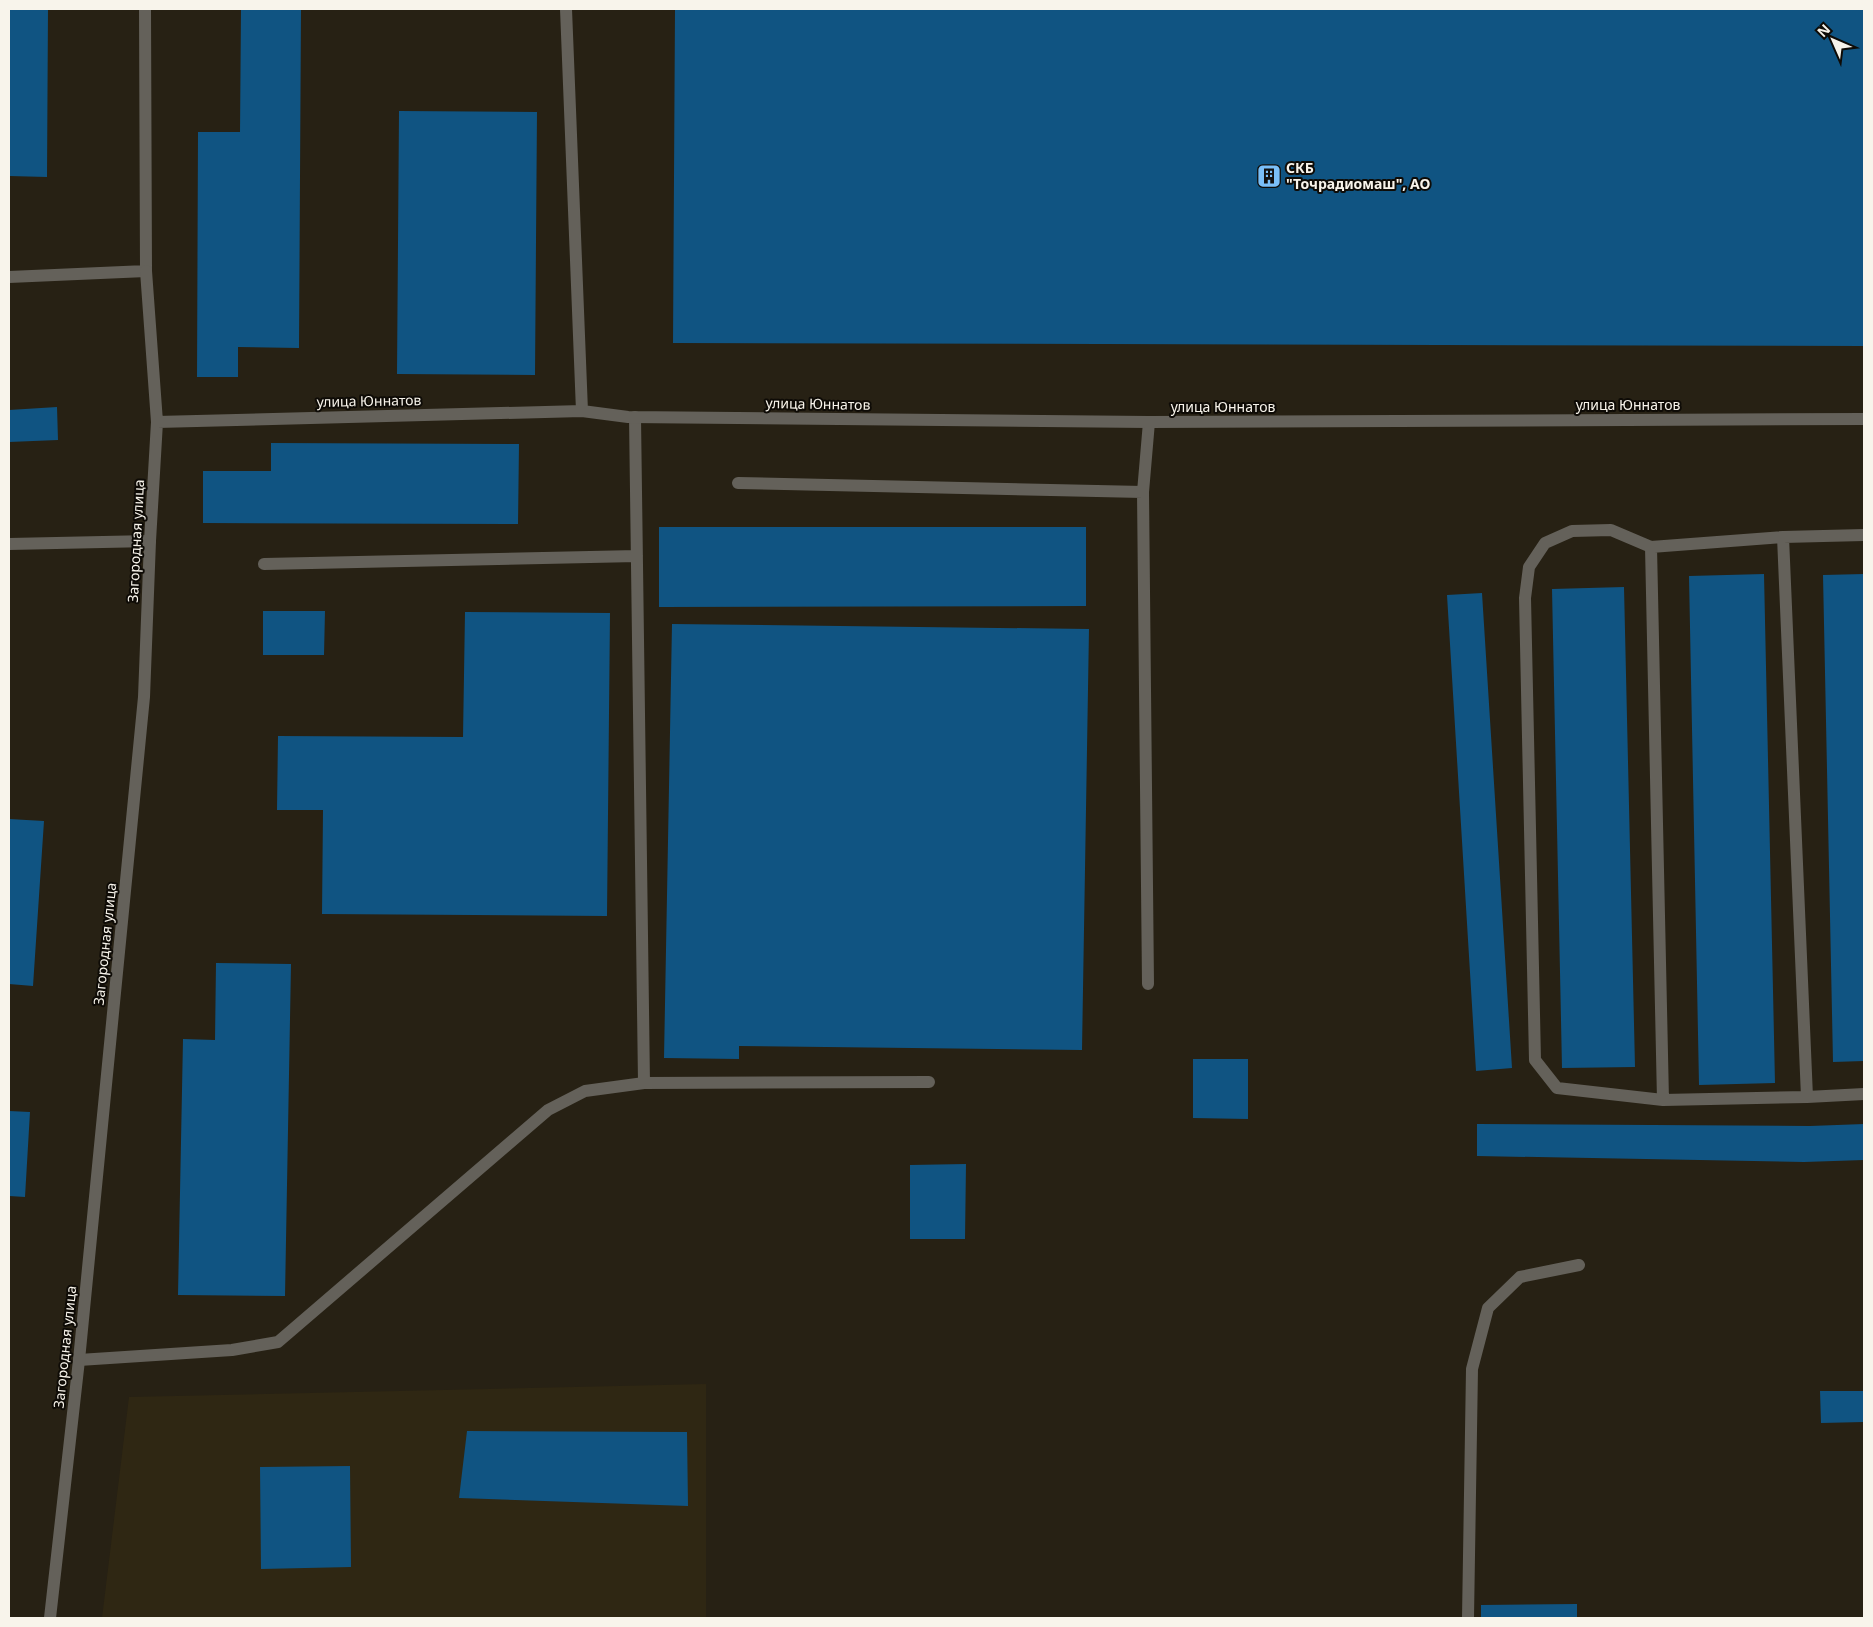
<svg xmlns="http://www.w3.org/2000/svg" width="1873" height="1627" viewBox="0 0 1873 1627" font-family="'Noto Sans',sans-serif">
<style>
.built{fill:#2f2713}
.building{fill:#105482}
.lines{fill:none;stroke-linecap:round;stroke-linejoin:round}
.service{stroke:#64615a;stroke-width:12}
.minor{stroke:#64615a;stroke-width:12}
.labels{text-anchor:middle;stroke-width:4;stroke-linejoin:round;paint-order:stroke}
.poi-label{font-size:14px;font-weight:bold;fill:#f8f4eb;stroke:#0e0b06;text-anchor:start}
.street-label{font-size:14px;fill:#f8f4eb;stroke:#0e0b06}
</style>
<rect width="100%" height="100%" fill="#272114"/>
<path class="built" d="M706,1384V1618H102L129,1397Z"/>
<path class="building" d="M9,9H48L47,177L9,176Z
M241,9H301L299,348L238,347V377H197L198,132H240Z
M675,9H1864V346L673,343Z
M399,111L537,112L535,375L397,374Z
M57,407L58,440L9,442V410Z
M271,443L519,444L518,524L203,523V471H271Z
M659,527H1086V606L659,607Z
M1764,574L1775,1083L1699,1085L1689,576Z
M1864,574V1061L1833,1062L1823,575Z
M1624,587L1635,1067L1562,1068L1552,589Z
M1482,593L1512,1068L1476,1071L1447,595Z
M263,611H325L324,655H263Z
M465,612L610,613L607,916L322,914L323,810H277L278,736L463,737Z
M672,624L1089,629L1082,1050L739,1046V1059L664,1058Z
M9,819L44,821L33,986L9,984Z
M216,963L291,964L285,1296L178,1295L183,1039L215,1040Z
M1193,1059H1248V1119L1193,1118Z
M9,1111L30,1112L25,1197L9,1196Z
M1477,1124L1810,1126L1864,1124V1160L1804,1162L1477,1156Z
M966,1164L965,1239H910V1165Z
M1820,1391H1864V1422L1821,1423Z
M467,1431L687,1432L688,1506L459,1498Z
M350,1466L351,1567L261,1569L260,1467Z
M1577,1604V1618H1481V1605Z"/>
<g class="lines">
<path class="service" d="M9,277L146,271L145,9
M635,417L644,1083
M738,483L1143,492
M1864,535L1783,537L1651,547L1611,530L1572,531L1545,543L1529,567L1525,598L1535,1060L1557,1088L1663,1100L1807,1097L1864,1094
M1783,537L1807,1097
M9,544L150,541
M1651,547L1663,1100
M264,564L637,556
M1148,984L1143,492L1149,422
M79,1360L232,1350L278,1342L548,1110L585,1091L644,1083L929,1082
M1468,1618L1472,1369L1488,1308L1520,1277L1579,1265"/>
<path class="minor" d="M566,9L582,411
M157,422L582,411L628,417L1149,422L1864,419
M50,1618L79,1360L144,697L150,541L157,422L146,271"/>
</g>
<defs>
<g id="building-square" transform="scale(1.25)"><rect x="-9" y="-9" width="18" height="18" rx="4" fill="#7abff8" stroke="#0e0b06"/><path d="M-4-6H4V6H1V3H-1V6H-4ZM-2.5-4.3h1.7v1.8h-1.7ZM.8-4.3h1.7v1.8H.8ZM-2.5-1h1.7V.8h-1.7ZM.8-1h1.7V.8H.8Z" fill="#111"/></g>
</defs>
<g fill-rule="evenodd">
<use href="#building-square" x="1269" y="176"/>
</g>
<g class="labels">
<g class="poi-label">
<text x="1286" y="173">СКБ<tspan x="1286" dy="16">"Точрадиомаш", АО</tspan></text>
</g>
<g class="street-label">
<text transform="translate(369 401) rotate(-1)" y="5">улица Юннатов</text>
<text transform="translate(818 404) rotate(1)" y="5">улица Юннатов</text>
<text x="1628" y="410">улица Юннатов</text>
<text x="1223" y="412">улица Юннатов</text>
<text transform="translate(136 541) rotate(-87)" y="5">Загородная улица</text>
<text transform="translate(105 944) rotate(-84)" y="5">Загородная улица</text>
<text transform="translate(65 1347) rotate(-84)" y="5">Загородная улица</text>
</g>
</g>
<rect width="1873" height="1627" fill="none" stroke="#f8f4eb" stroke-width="20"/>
<g transform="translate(1833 40) rotate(315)" stroke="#0e0b06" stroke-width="4" paint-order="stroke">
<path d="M0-4L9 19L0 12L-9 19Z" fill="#f8f4eb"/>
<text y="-8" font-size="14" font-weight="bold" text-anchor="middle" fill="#f8f4eb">N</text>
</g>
</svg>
